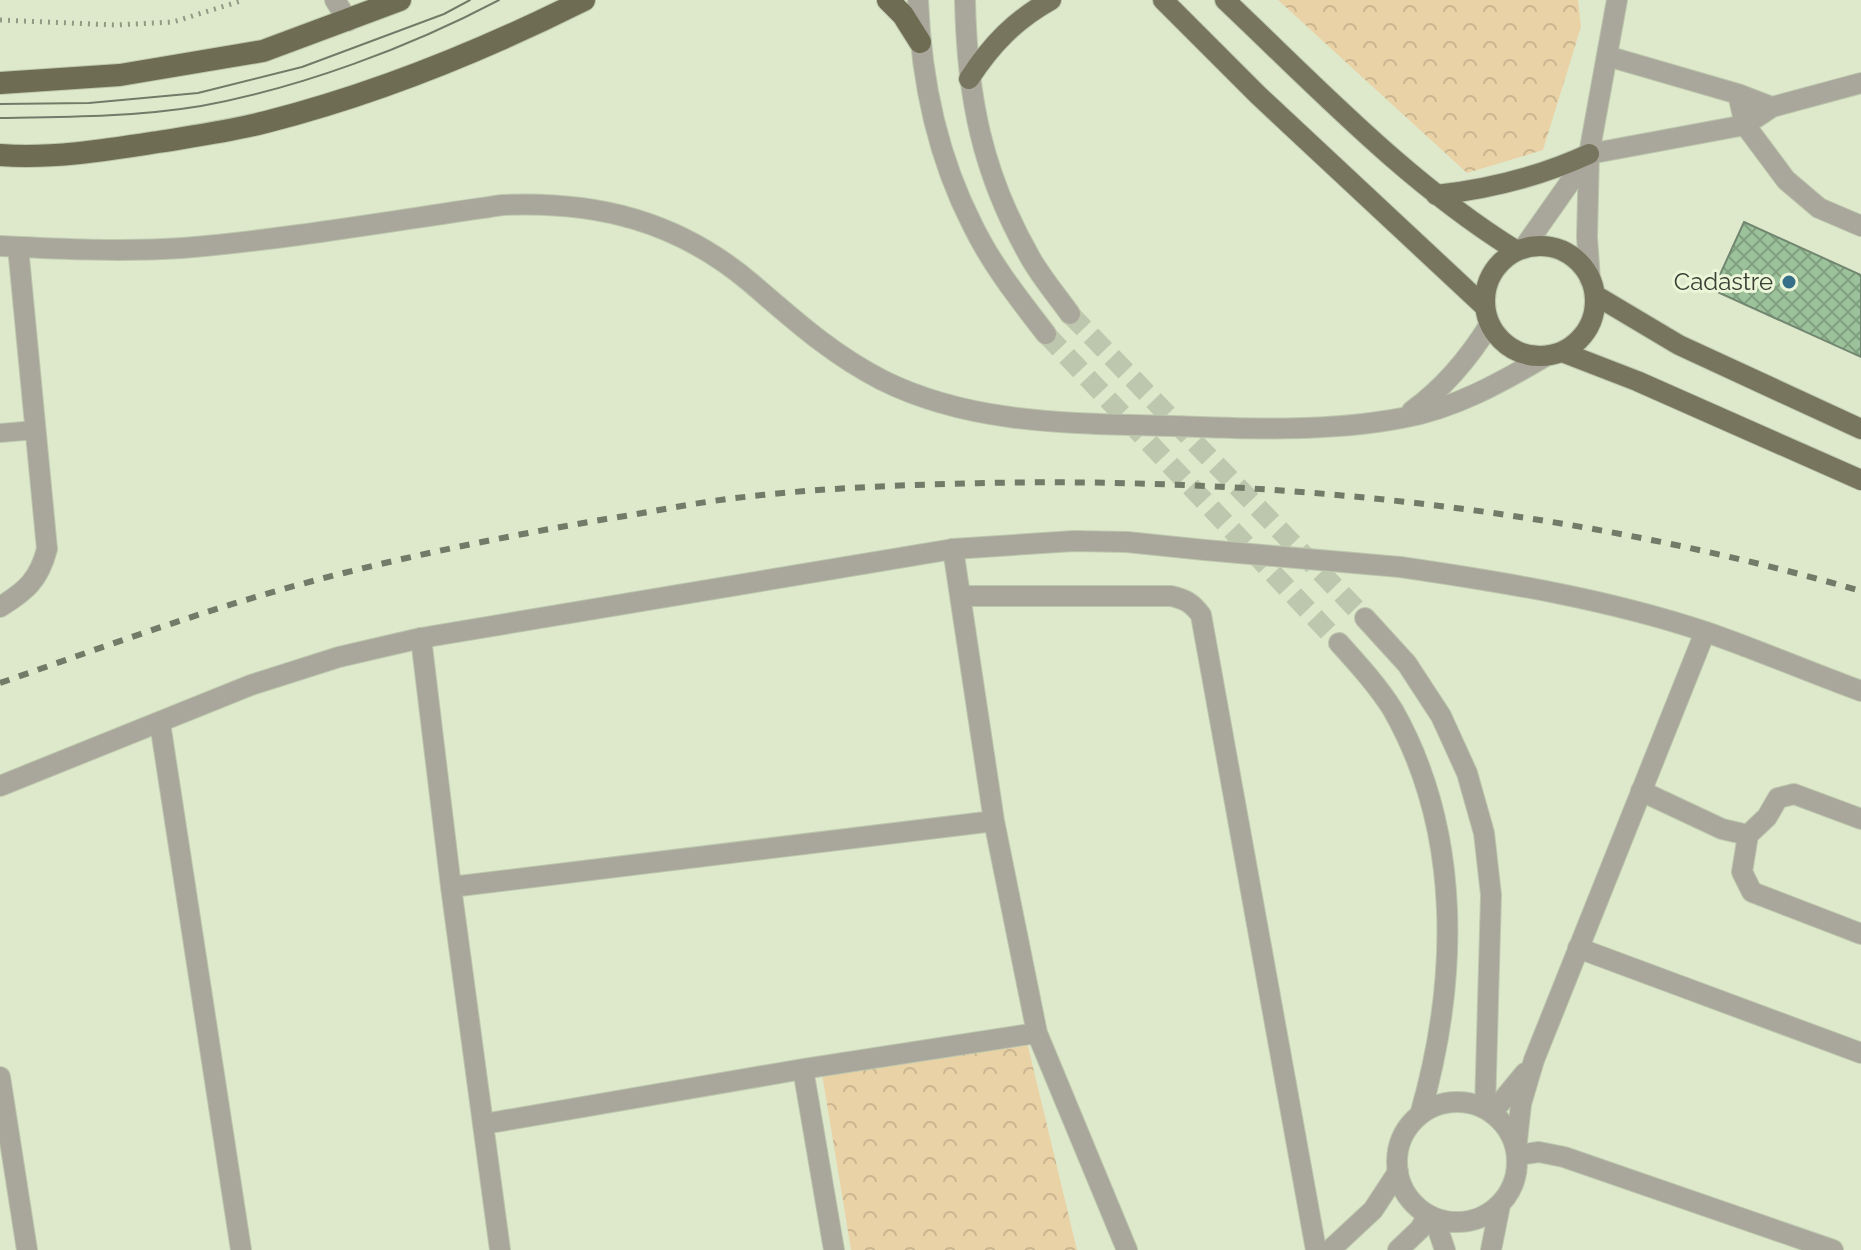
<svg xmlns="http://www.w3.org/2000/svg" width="1861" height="1250" viewBox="0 0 1861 1250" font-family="Raleway,sans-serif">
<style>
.park{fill:url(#park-crowns)}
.building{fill:url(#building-cross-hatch);stroke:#728771;stroke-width:2}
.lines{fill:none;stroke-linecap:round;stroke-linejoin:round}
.tertiary-tunnel{stroke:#bdc7ad;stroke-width:20;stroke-dasharray:20 10;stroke-linecap:butt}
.service-casing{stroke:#bdc7ad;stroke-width:20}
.minor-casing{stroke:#bdc7ad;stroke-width:22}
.tertiary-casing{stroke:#bdc7ad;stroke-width:22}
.primary-casing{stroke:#bdc7ad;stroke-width:22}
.trunk-casing{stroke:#bdc7ad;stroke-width:24}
.path{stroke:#919984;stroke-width:5;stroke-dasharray:2 6;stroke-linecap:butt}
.service{stroke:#a9a79b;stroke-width:18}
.minor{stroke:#a9a79b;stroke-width:20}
.tertiary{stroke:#a9a79b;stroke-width:20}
.primary{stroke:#77755e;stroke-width:20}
.trunk{stroke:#6e6c53;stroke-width:22}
.tram{stroke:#737a68;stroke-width:2}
.rail{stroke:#737a68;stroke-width:6;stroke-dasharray:10 10;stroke-linecap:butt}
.tertiary-bridge-casing{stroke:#bdc7ad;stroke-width:22;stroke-linecap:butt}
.tertiary-bridge{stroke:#a9a79b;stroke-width:20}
.poi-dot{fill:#357088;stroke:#ebf6d9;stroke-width:3}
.labels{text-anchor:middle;stroke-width:6;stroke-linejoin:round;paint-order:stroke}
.poi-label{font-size:24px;fill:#3a3e33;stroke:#ebf6d9;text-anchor:end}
</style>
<defs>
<pattern id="park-crowns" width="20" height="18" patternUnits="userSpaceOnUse" patternTransform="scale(2)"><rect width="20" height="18" fill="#ead2a7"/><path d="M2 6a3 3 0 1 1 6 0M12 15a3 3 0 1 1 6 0" fill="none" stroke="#c9b590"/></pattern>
<pattern id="building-cross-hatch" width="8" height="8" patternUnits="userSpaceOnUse" patternTransform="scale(2)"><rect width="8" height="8" fill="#9cc29b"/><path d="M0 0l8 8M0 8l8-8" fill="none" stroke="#809f7f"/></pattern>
</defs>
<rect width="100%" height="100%" fill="#dee9cc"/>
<path class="park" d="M1278,0H1578L1581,27L1543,150L1467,173Z
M1027,1042L1077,1250H851L822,1074Z"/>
<path class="building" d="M1744,222L1861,275V357L1713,290Z"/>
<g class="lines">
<path class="tertiary-tunnel" d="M1070,314L1365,618
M1046,334L1339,643"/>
<g class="service-casing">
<path id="service" d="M0,433L36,430"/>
</g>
<g class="minor-casing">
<path id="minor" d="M335,0L348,21
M1607,56L1738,94L1772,107
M1738,94L1745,125L1786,180L1819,208L1861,226
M1589,154L1745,125L1772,107L1861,83
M953,549L994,821L1037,1033L1127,1250
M960,596H1171C1185,599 1192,603 1201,615L1316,1250
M0,607C26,591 39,580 47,549L18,247
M421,638L451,887L500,1250
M160,723L241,1250
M1641,791L1722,829L1748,835L1767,817L1778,798L1794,794L1861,819
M1748,835L1742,872L1752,892L1861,934
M451,887L994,821
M1578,948L1861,1053
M803,1069L834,1250
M0,1077L27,1250
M484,1124L803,1069L1037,1033
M1517,1155L1539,1152L1564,1157L1833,1250
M1330,1250L1373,1210L1398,1172
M1398,1250L1420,1229L1428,1215"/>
</g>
<g class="tertiary-casing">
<path id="tertiary" d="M918,0C921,79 937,156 973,226C992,265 1019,299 1046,334
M965,0C967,97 982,174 1031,259C1042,278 1057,296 1070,314
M0,246C61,249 122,252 183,248C290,239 397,220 503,205C597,201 678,221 751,283C793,319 831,354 882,380C972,425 1073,423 1172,426C1246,429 1329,432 1402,418C1454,409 1502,382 1546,356
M1523,249L1587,158
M1590,279L1587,237L1589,154L1617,0
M1412,411C1445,387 1469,358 1490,324
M1400,567C1503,582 1607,599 1706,632C1758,650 1809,672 1861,691
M1365,618L1407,664L1441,716L1467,773L1484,833L1491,895L1485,1109
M1339,643C1358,664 1378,686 1393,710C1463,834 1458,983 1420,1115
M0,786L251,685L339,657L421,638L953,549L1074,541L1127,542L1205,550
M1397 1162a60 60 0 1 1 120 0a60 60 0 1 1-120 0Z
M1492,1113L1525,1073
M1516,1150L1521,1104L1534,1060L1705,632
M1434,1218L1445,1250
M1491,1250L1500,1205"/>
</g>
<g class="primary-casing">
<path id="primary" d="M1163,0L1258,95L1485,307
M1225,0C1318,88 1407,183 1517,251
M969,79C991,45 1015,20 1051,0
M1436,195C1490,189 1539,177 1589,154
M1485 301a55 55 0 1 1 110 0a55 55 0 1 1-110 0Z
M1595,295L1679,345L1861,429
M1562,352L1637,381L1861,480"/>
</g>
<g class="trunk-casing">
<path id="trunk" d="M888,0L903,15L920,42
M0,83L120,75L263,51L400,0
M0,155C52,159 107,150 158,142C194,136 231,131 266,122C376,94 482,51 584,0"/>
</g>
<path class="path" d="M0,20L115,25L173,22L244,0"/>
<use href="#service" class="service"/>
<use href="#minor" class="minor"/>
<use href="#tertiary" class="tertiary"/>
<use href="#primary" class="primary"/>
<use href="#trunk" class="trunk"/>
<path class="tram" d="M0,104L89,103L198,93L302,67L444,14L470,0
M0,118C67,117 135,117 201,106C300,88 410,47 499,0"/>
<path class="rail" d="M0,683C69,659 138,634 207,612C337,570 472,542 606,519C647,513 687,504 728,499C813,488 899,485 985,483C1276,477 1581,510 1861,591"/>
<g class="tertiary-bridge-casing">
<path id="tertiary-bridge" d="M1205,550L1400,567"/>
</g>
<use href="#tertiary-bridge" class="tertiary-bridge"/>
</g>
<circle class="poi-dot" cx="1789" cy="282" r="8"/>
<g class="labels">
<g class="poi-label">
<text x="1773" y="290">Cadastre</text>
</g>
</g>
</svg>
